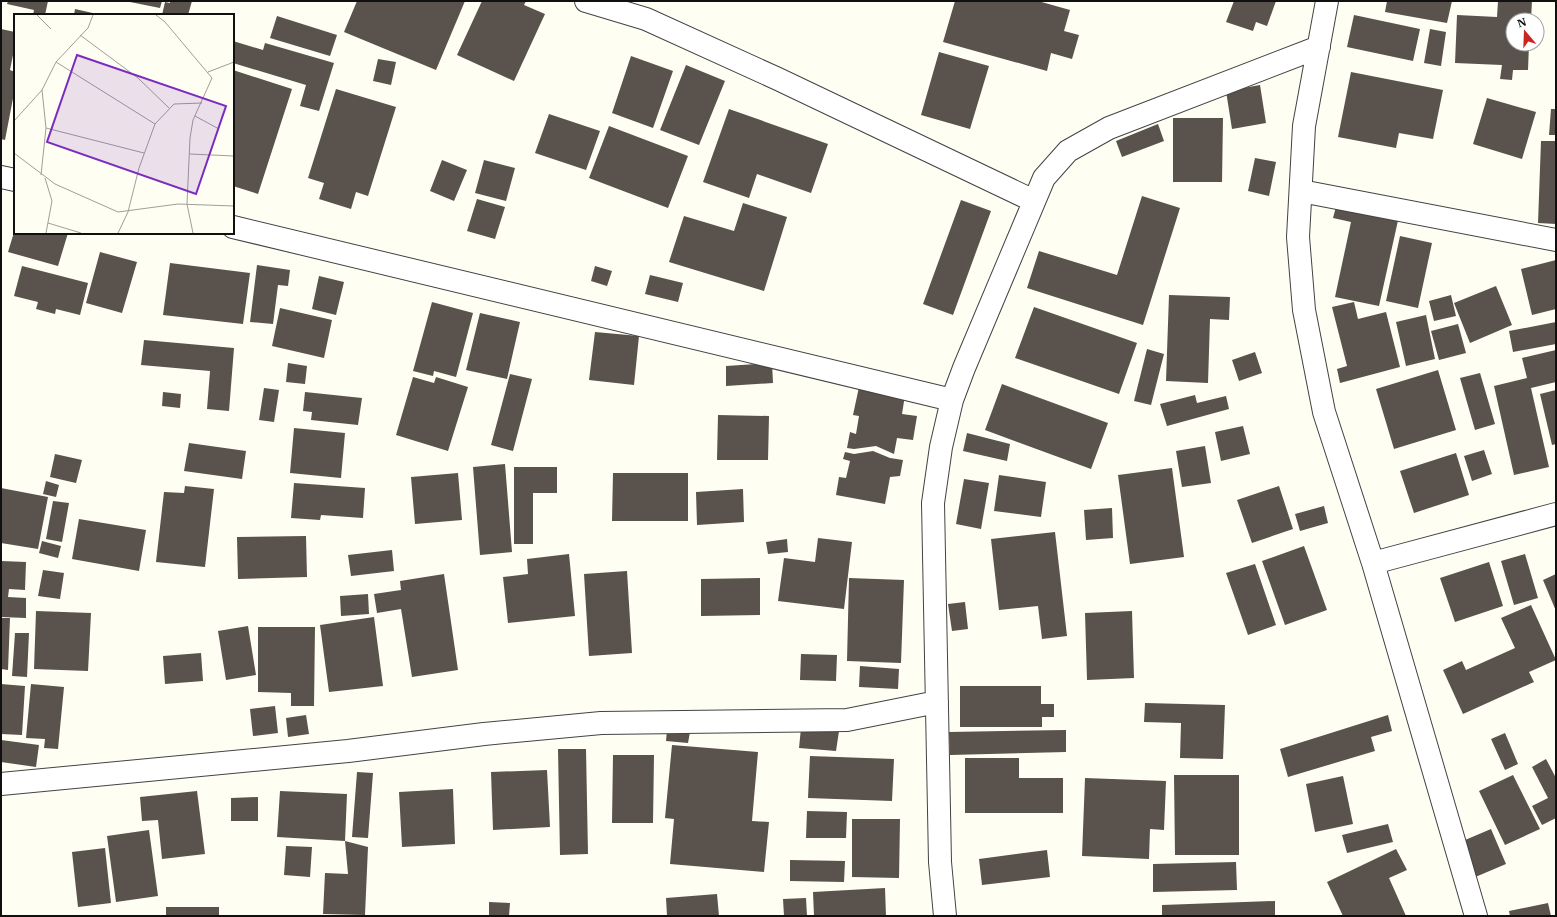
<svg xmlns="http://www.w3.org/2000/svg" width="1557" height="917" viewBox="0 0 1557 917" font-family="'IBM Plex Serif',serif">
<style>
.building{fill:#5a524c}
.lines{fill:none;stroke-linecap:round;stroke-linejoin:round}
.minor-casing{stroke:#434343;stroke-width:24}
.minor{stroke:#fff;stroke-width:22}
.inset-road{fill:none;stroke:#9f9f98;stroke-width:1}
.view{fill:#7b2cbf;fill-opacity:0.15;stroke:#7b2cbf;stroke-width:2}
.inset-edge{fill:none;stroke:#101010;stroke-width:2}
</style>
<rect width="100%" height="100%" fill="#fffef3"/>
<path class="building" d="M8,1H48L45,15H33L34,10L7,4Z
M125,1H162L160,8Z
M170,1H192L188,15H162L165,2L170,3Z
M357,1H465L436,70L344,32Z
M482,1H526L524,5L545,14L514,81L457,55Z
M955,1H1038L1070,10L1064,31L1079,35L1072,59L1051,53L1047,71L943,42Z
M1234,1H1276L1267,26L1256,22L1253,31L1226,22Z
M1387,1H1452L1447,23L1385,12Z
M1498,1H1532L1531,20H1513V44H1529L1528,70H1513L1512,80L1500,79L1502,65L1455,63L1457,15L1497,17Z
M75,9L97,14V15H74Z
M1354,15L1420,29L1413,61L1347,47Z
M277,16L337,35L330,56L270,38Z
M1,29L15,32V45L10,70L15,72V88L5,140L1,139Z
M1430,29L1446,32L1441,66L1424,63Z
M233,41L263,50L265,43L334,63L319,111L300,106L306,85L233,63Z
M939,52L989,66L970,129L921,115Z
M631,56L673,71L653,128L612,113Z
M378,59L396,62L391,85L373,81Z
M686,65L725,81L699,145L660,130Z
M233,70L292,89L258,194L233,186Z
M1351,72L1443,90L1433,139L1399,133L1396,148L1338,137Z
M1260,85L1266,123L1232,129L1226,91Z
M336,89L396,107L368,196L356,192L351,209L319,199L324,183L308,178Z
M1487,98L1536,112L1522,159L1473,144Z
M729,109L828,144L811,193L757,174L749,198L703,182Z
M1551,109H1556V135H1549Z
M549,114L600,131L586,170L535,153Z
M1173,118H1223L1222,182H1173Z
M1158,124L1164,141L1122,157L1116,141Z
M609,126L688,156L668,208L589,178Z
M1541,141H1556V224L1538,223Z
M1255,158L1276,162L1269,196L1248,191Z
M442,160L467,170L454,201L430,191Z
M484,160L515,168L506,201L475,193Z
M1142,196L1180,208L1143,325L1027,288L1039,251L1117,275Z
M477,199L505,207L495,239L467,231Z
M961,200L991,211L953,315L923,304Z
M743,203L787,217L764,291L669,262L684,216L734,231Z
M1337,203L1399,216L1379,306L1335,297L1351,222L1333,218Z
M15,229V233H68L58,266L8,252Z
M1400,236L1432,243L1418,308L1386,301Z
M100,252L137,262L122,313L86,303Z
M1556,260V309L1532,315L1521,269Z
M170,263L250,273L243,324L163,315Z
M257,265L290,270L288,286L278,285L273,324L250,322Z
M22,266L88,283L80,315L56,309L55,314L36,309L38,302L14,296Z
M595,266L612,271L607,286L591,281Z
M650,275L683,283L678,302L645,294Z
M319,276L344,282L336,315L312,309Z
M1496,286L1512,325L1470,343L1454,303Z
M1169,295L1230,297L1229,320L1210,319L1208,383L1166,381Z
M1451,295L1456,316L1434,321L1429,301Z
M432,302L473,313L456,377L434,371L433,376L413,371Z
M1354,302L1358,319L1386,312L1400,367L1340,383L1337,369L1347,366L1332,307Z
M1034,307L1137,343L1119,394L1015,358Z
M280,308L332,320L324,358L272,346Z
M480,313L520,322L507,379L466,370Z
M1426,315L1435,359L1406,366L1396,322Z
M1556,322V344L1513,352L1509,331Z
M1458,324L1466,353L1439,360L1431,331Z
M595,332L639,336L634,385L589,380Z
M144,340L234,348L229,411L207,409L210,371L141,365Z
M1147,349L1164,354L1151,405L1134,401Z
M1556,350V382L1531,388L1549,467L1514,475L1494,386L1527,378L1522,358Z
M1255,352L1262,373L1239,381L1232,360Z
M288,363L307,366L305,384L286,382Z
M772,363L773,383L726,386V366Z
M1438,370L1456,430L1394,449L1376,389Z
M1480,373L1495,424L1475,430L1460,378Z
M510,374L532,379L513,451L491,445Z
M413,377L434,383L436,377L468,387L448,451L396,435Z
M1002,384L1108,423L1091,469L985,430Z
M859,387L905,395L902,414L917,416L913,440L897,438L894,454L876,446L854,449L847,448L850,432L856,434L859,416L853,415Z
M264,388L279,390L274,422L259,420Z
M1556,390V444L1552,445L1540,394Z
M163,392L181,394L180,408L162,406Z
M305,392L362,398L358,425L311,420L312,412L303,411Z
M1195,395L1197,403L1226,396L1229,409L1167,426L1160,404Z
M718,415L769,416L768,460H717Z
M1243,426L1250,454L1221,461L1215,432Z
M294,428L345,433L341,478L290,473Z
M967,433L1010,444L1007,461L963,451Z
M189,443L246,451L242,479L184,471Z
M1205,446L1211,483L1182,487L1176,451Z
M1484,450L1492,474L1472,481L1464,456Z
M873,451L890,458L903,460L900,476L890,477L885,504L836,495L839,477L846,478L850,461L843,459L845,452L854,454Z
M1456,453L1469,495L1414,513L1400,471Z
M55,454L82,460L76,483L50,477Z
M505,464L512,552L480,555L473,467Z
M514,467H557V493H533V544H514Z
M1172,468L1184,557L1130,564L1118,475Z
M458,473L462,520L415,524L411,477Z
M613,473H688V521H612Z
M999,475L1046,482L1041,517L994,511Z
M964,479L989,483L981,529L956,524Z
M46,481L59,485L56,497L43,494Z
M294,483L365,488L363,518L321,515L320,520L291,518Z
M185,486L214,489L205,567L156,562L164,492L184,493Z
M1279,486L1293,529L1252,543L1237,500Z
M1,488L48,497L38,549L1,543Z
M743,489L744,522L697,525L696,492Z
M53,501L69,503L62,542L46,539Z
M1324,506L1328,523L1300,531L1295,514Z
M1112,508L1113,538L1086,540L1084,510Z
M79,519L146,530L139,571L72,559Z
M1055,532L1067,636L1042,639L1038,606L999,610L991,539Z
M306,536L307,577L238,579L237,537Z
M818,538L852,542L844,609L778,601L784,558L815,562Z
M787,539L788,552L768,554L766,542Z
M42,541L61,546L58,558L39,553Z
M1304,546L1327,610L1285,625L1262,561Z
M392,550L394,571L351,576L348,555Z
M569,554L575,616L508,623L503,577L528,574L527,559Z
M1525,554L1538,598L1514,605L1501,561Z
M1,561L26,562L25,590L9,589L8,597L26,598V618L1,617Z
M1489,562L1503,606L1455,622L1440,578Z
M1255,564L1276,625L1248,635L1226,573Z
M43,570L64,573L60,599L38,596Z
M627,571L632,653L589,656L584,574Z
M444,574L458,670L412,677L401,609L377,613L374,594L401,590L400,581Z
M1556,574V611L1543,580Z
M760,578V615L701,616V579Z
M849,578L904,580L901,663L847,661Z
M368,594L369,614L341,616L340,596Z
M965,602L968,629L952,631L948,604Z
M1531,605L1556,660L1529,672L1534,682L1463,714L1443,670L1462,661L1466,670L1515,648L1501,618Z
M36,611L91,613L88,671L34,669Z
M1132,611L1134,678L1087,680L1085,613Z
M374,617L383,686L329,692L320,625Z
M1,618H10L8,670L1,669Z
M248,626L256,675L226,680L218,631Z
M258,627H315L314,706H291V693L258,692Z
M15,633H29L27,677L12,676Z
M201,653L203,681L165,684L163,656Z
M801,654L837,655L836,681L800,680Z
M860,666L899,669L898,689L859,687Z
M1,684L25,686L22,735L1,734Z
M31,684L64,687L58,749L44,748L45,739L26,738Z
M960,686H1041V704H1054V717H1042V727H960Z
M1145,703L1225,705L1223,759L1180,758L1181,723L1144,722Z
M275,706L278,733L253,736L250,709Z
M306,715L309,734L288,737L286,718Z
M1388,715L1392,731L1371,737L1375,751L1288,777L1280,749Z
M801,728L839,731L836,751L799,748Z
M667,730L690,732L688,743L666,741Z
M1066,730V752L950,755L949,732Z
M1505,733L1518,764L1505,770L1491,739Z
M1,740L39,745L36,767L1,762Z
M672,745L758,752L752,821L769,822L764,872L670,864L674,819L665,818Z
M558,749H586L588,854L560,855Z
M613,755H654L653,823H612Z
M810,756L894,759L892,801L808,798Z
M965,758H1019V778H1063V813H965Z
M1546,759L1556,778V818L1542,825L1532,806L1548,798L1532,767Z
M547,770L550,827L493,830L491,772Z
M357,772L373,773L368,838L352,837Z
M1174,775H1239V855H1175Z
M1513,775L1540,829L1505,845L1479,791Z
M1343,776L1353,824L1315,832L1306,784Z
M1085,778L1166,781L1164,830L1150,829L1149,859L1082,856Z
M453,789L455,844L402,847L399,792Z
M197,791L205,854L162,859L158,820L142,821L140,797Z
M280,791L347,794L345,841L277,837Z
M258,797V821H231V798Z
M807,811L847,812L846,838H806Z
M852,819H900L899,878L852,877Z
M1388,824L1393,842L1347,853L1342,835Z
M1491,829L1506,864L1473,878L1458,843Z
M149,830L158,896L116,902L107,836Z
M345,841L368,847L365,915L323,914L325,873L348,874Z
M286,846L312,847L310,877L284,875Z
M105,848L111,903L78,907L72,852Z
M1396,849L1407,870L1389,878L1406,916H1343L1327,882Z
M1047,850L1050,877L982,885L979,859Z
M790,860L845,861L844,882L790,881Z
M1236,862L1237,890L1153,892V864Z
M885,888L886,916H814L813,892Z
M717,894L719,916H667L666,898Z
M806,898L807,916H784L783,899Z
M1275,901V916H1162V905Z
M489,902L510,903L509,916H489Z
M1548,903L1551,916H1510L1509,911Z
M166,907H219V916H166Z"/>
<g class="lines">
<g class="minor-casing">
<path id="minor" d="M586,1L646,19L778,79L1034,201
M1327,1L1304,126L1298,237L1304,310L1324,412L1373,563L1476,916
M1,177L15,180
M1301,191L1556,240
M233,227L952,400
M1373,563L1556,514
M1,784L348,751L484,734L601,723L847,720L937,702
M945,916L940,862L933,503L941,447L952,400L964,368L1044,178L1068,151L1109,128L1319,47"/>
</g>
<use href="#minor" class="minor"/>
</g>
<g transform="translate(14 14)">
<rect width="220" height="220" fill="#fffef3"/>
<path class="inset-road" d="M23,1L37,15M142,1L151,8L198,64L179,106L176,124L173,190L179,219M66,21L124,64L155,94M42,48L141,110M194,58L220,48M181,102L205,115M0,107L28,76M32,114L130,139M0,139L41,170L104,198L164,190L220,192M176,140L220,142M27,161L32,114L28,76L42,48L74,14L79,1M31,164L38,187L32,219M34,209L67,219M104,219L114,198L125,154L141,110L160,90L188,89"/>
<path class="view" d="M63,41L212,92L182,180L33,128Z"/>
<rect width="220" height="220" class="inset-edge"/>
</g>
<rect width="1557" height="917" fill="none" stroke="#101010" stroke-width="4"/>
<g transform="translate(1525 32) rotate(341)"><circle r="19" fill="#ffffff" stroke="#9f9f9f"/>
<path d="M0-3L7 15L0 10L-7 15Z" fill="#c92620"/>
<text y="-6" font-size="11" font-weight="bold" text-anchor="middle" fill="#101010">N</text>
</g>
</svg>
